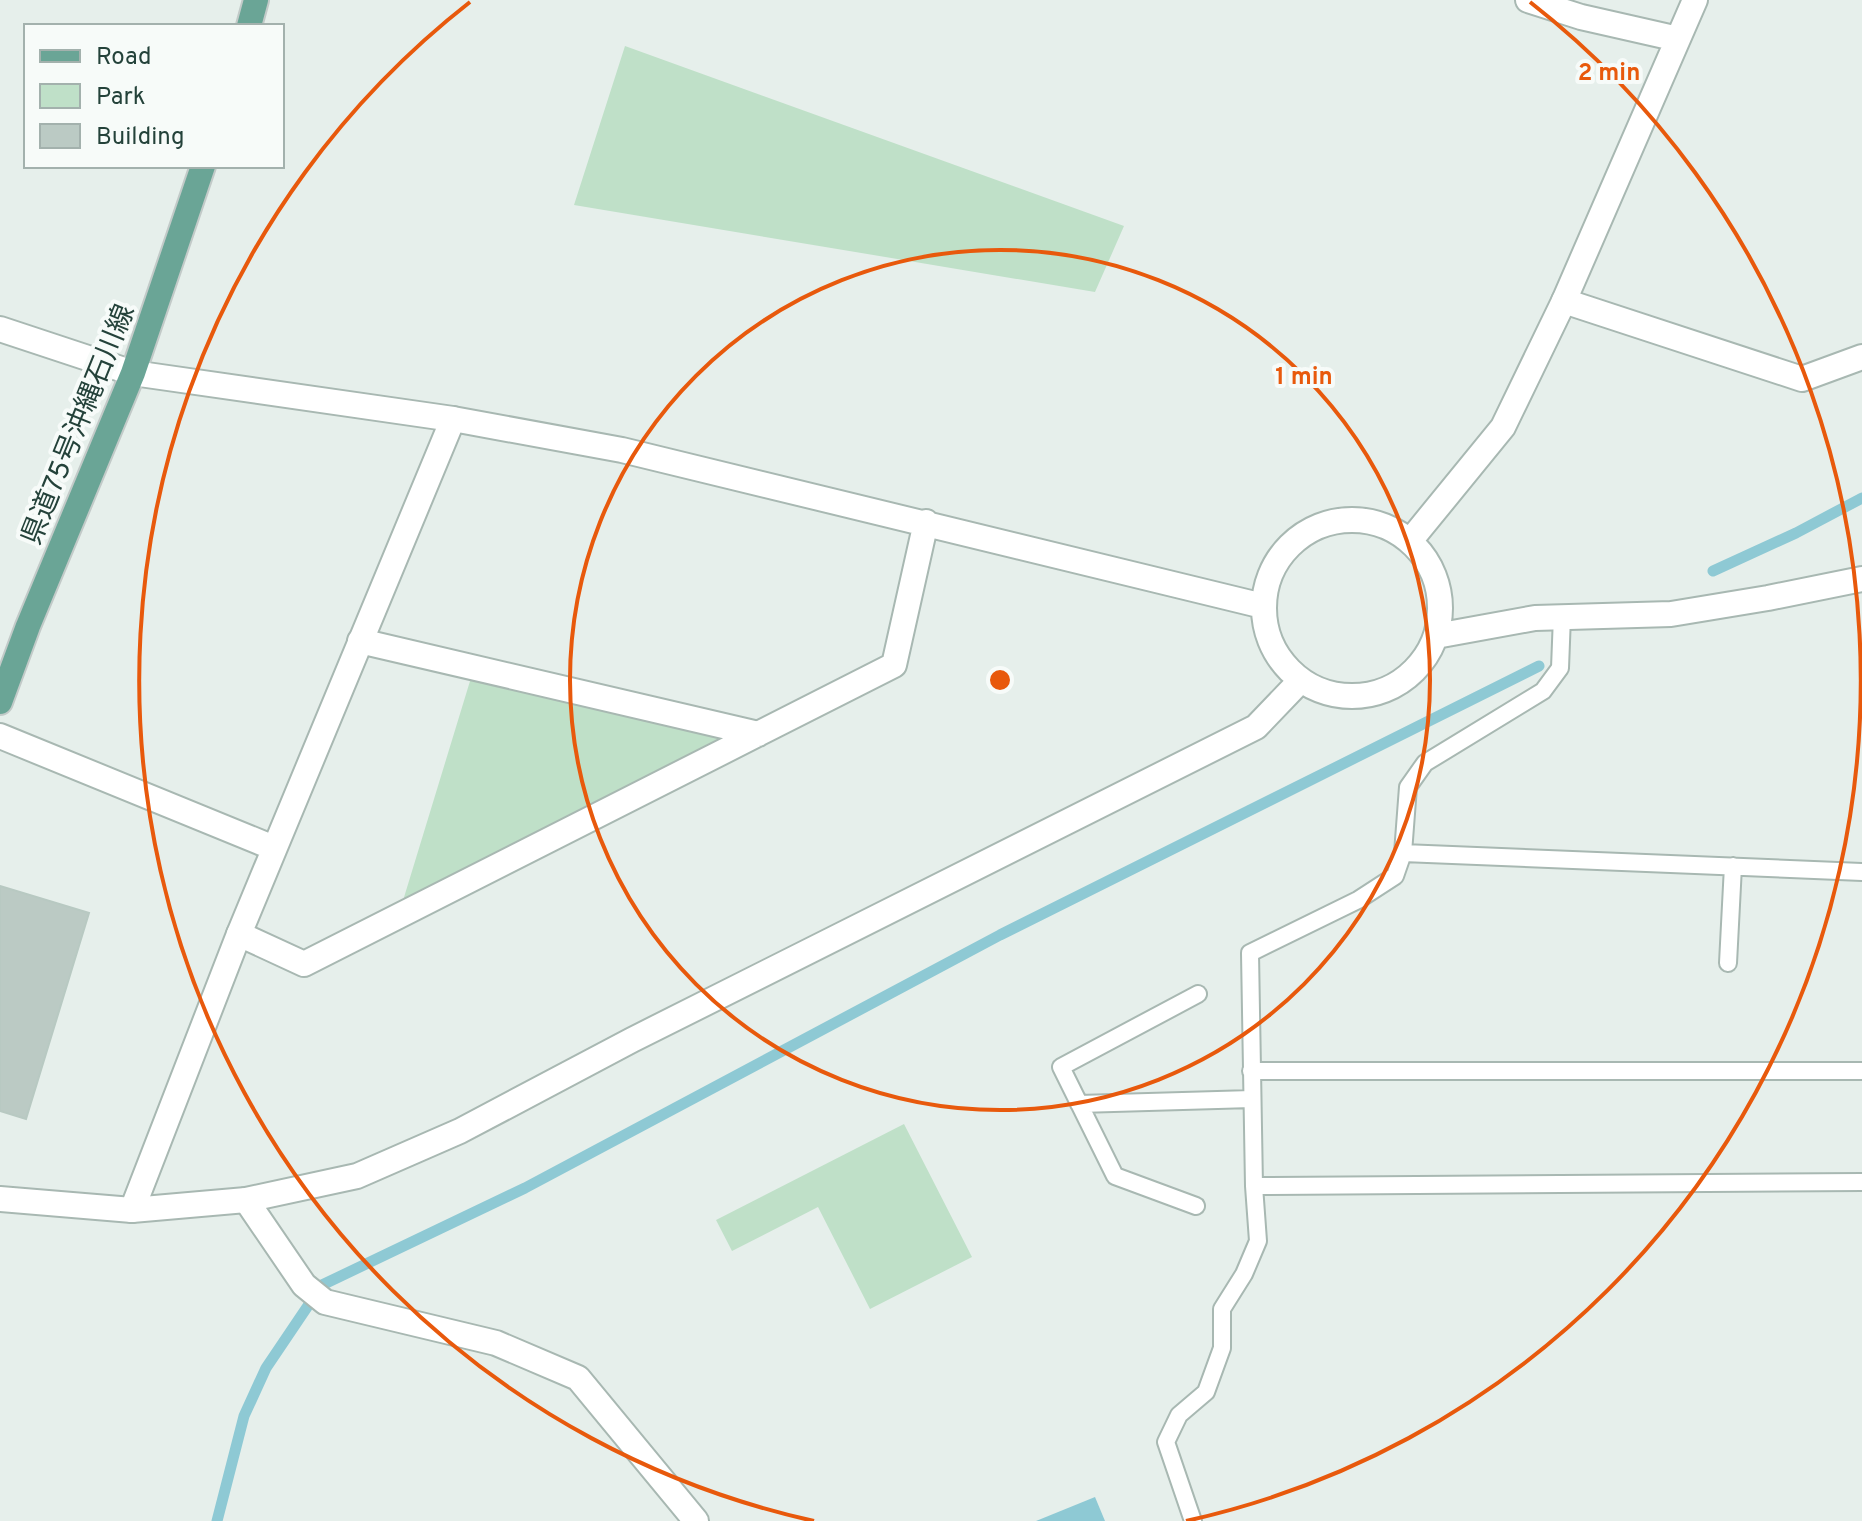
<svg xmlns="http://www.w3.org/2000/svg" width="1862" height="1521" viewBox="0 0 1862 1521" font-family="Overpass,'Noto Sans JP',sans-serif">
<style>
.green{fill:#bfe0c8}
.water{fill:#8ec9d4}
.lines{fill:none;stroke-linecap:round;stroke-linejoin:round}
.stream{stroke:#8ec9d4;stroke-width:11}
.building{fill:#bbcac4;stroke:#b8c9c2;stroke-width:2}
.service-casing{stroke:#a8b8b2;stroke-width:20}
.minor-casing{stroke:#a8b8b2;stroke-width:28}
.tertiary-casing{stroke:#a8b8b2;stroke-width:28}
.primary-casing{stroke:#c2cac8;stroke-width:28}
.service{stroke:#fff;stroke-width:16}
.minor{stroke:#fff;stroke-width:24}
.tertiary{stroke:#fff;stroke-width:24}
.primary{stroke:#6aa596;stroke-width:24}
.ring{fill:none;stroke:#e8590c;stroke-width:4}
.labels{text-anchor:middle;stroke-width:8;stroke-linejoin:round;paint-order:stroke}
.street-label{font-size:28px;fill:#24423a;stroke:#f7fbf9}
.centre{fill:#e8590c;stroke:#f7fbf9;stroke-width:4}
.ring-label{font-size:24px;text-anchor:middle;font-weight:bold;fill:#e8590c;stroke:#f7fbf9;stroke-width:8;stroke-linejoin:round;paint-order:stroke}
</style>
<rect width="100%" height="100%" fill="#e6efeb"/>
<path class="green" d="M625,46L1124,226L1095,292L574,205Z
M474,668L758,734L398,917Z
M904,1124L972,1257L870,1309L818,1207L732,1251L716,1220Z"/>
<path class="water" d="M1095,1497L1105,1521H1036Z"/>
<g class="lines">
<path class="stream" d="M1713,571L1796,533L1862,498
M217,1521L244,1416L266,1368L322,1285L525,1188L1000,935L1539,666"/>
</g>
<path class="building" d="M0,886L89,913L26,1119L0,1111Z"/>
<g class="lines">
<g class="service-casing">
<path id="service" d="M1403,853L1408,787L1425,763L1543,691L1560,668L1562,616
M1728,963L1733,866
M1251,1071H1862
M1079,1104L1252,1099
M1254,1186L1862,1182
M1196,1206L1115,1176L1061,1067L1198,994
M1193,1521L1166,1442L1179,1415L1206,1392L1222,1348V1309L1244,1274L1258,1241L1254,1186L1250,953L1358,900L1395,876L1403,853L1862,872"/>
</g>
<g class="minor-casing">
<path id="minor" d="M1564,301L1802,379L1862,357
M0,736L274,848
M246,1200L304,1285L325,1302L496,1343L578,1378L696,1521
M132,1210L239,934L453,419"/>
</g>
<g class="tertiary-casing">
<path id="tertiary" d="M1528,0L1581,17L1678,39
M0,329L133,373L453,419L622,450L1263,606
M1264 608a88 88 0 1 1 176 0a88 88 0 1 1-176 0Z
M1410,541L1503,427L1564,301L1695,0
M1436,636L1535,618L1671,614L1768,598L1862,579
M360,641L758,734
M239,934L304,964L894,665L926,522
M0,1199L132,1210L246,1200L357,1176L460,1131L632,1040L1256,727L1301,680"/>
</g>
<g class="primary-casing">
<path id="primary" d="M249,26L256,0
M0,702L28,626L133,373L203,166"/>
</g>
<use href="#service" class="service"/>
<use href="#minor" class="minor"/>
<use href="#tertiary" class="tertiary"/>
<use href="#primary" class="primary"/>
</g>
<g class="ring">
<circle cx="1000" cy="680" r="430"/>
<path d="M814 1521A861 861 0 0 1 470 2M1530 2A861 861 0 0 1 1186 1521"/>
</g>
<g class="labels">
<g class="street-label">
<text transform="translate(77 424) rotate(-68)" y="10">県道75号沖縄石川線</text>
</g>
</g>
<circle cx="1000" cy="680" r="12" class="centre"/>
<g class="ring-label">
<text x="1609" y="80">2 min</text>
<text x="1304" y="384">1 min</text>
</g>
<rect x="24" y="24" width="260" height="144" fill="#f7fbf9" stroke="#a3b1ad" stroke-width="2"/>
<rect x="40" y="50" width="40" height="12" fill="#6aa596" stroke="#a3b1ad" stroke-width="2"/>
<text x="96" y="64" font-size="24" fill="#24423a">Road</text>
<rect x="40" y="84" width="40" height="24" fill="#bfe0c8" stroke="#a3b1ad" stroke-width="2"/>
<text x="96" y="104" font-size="24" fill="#24423a">Park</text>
<rect x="40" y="124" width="40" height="24" fill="#bbcac4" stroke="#a3b1ad" stroke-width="2"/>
<text x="96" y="144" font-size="24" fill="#24423a">Building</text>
</svg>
